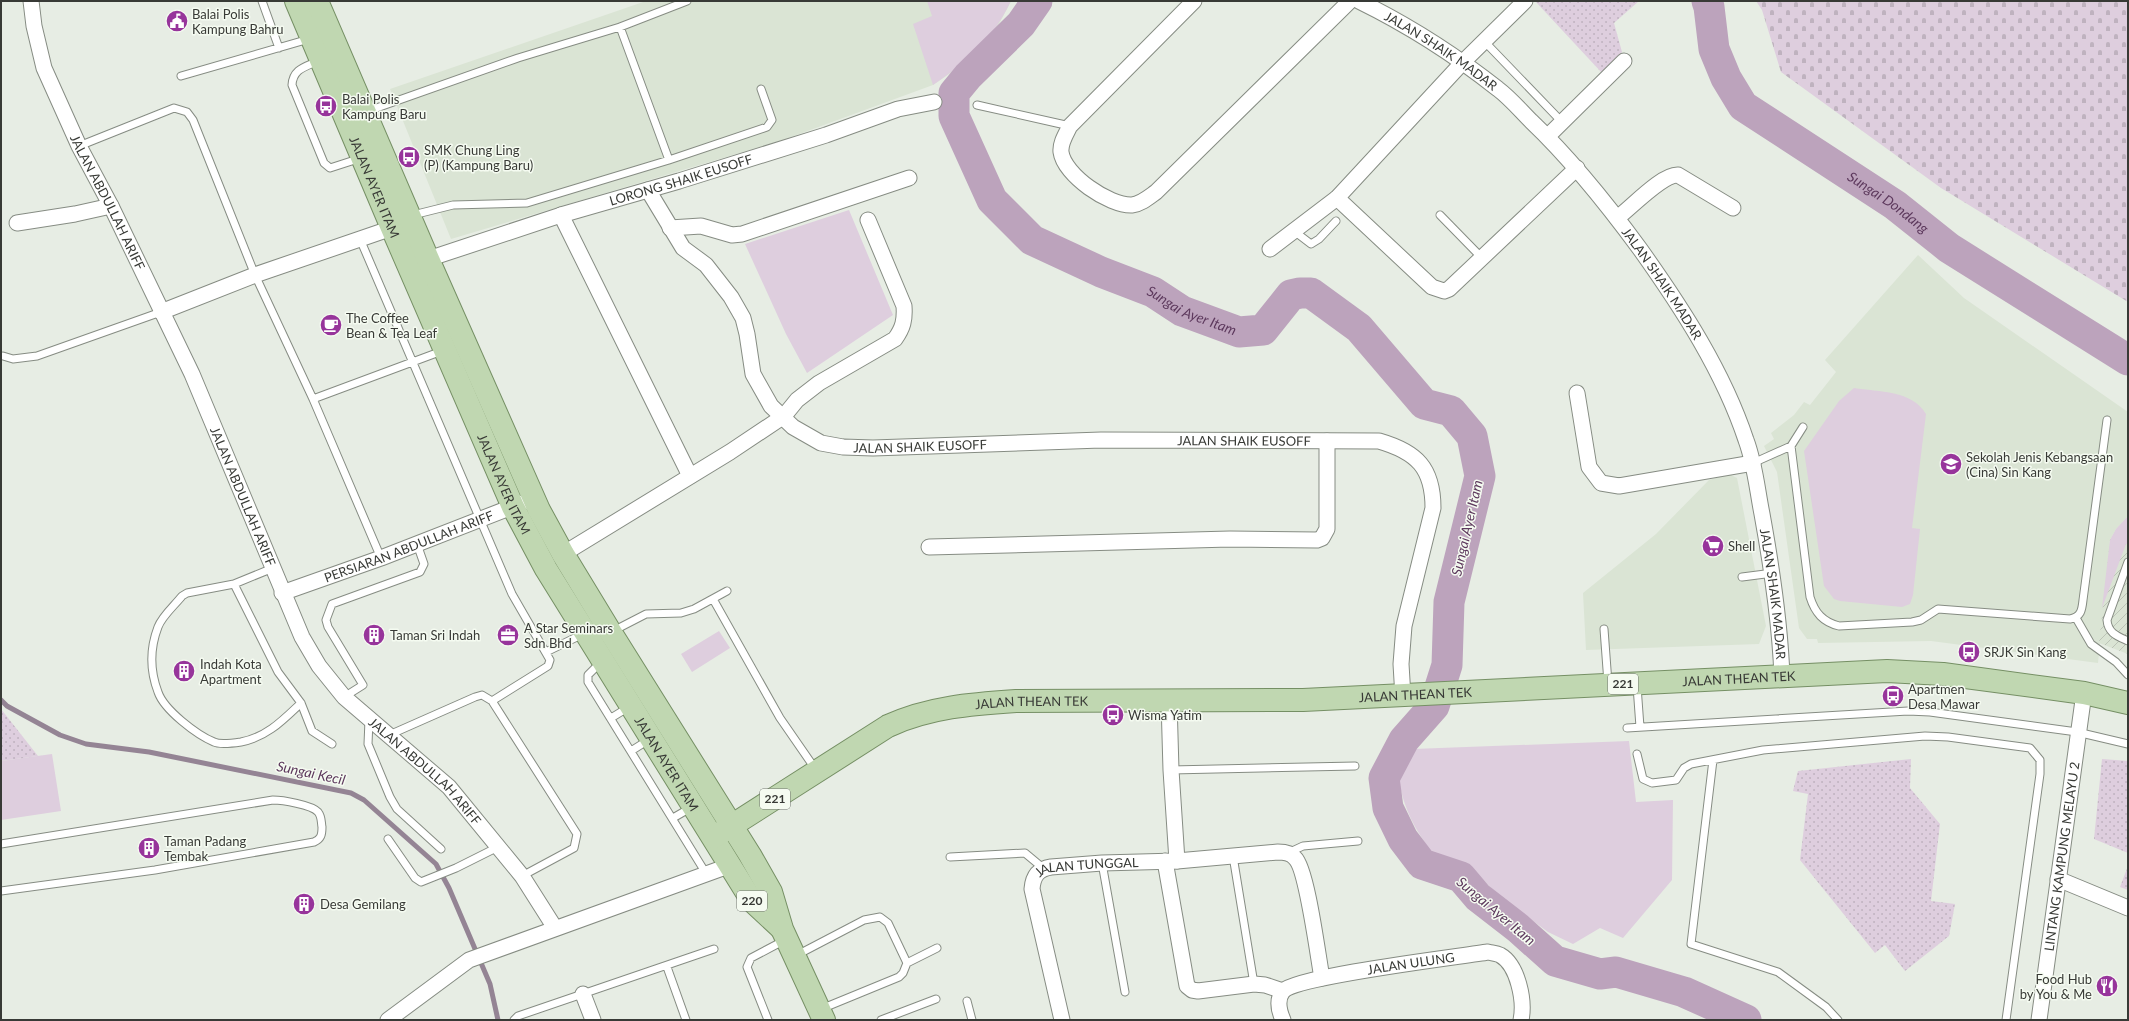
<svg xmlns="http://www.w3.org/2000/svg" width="2129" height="1021" viewBox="0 0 2129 1021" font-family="Lato,sans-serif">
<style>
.built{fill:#dae4d4}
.industrial{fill:url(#industrial-furrows)}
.green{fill:#decede}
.cemetery{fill:url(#cemetery-stones)}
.park{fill:url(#park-dots)}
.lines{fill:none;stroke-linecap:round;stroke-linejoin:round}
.stream{stroke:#948494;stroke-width:5}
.river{stroke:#bca3bc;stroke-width:31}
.service-casing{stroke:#868c83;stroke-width:9}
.minor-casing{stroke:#868c83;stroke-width:17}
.primary-casing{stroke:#758f64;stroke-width:24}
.service{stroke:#fff;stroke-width:7}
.minor{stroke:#fff;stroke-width:15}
.primary{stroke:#c0d7b1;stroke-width:22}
.labels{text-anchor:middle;stroke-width:3;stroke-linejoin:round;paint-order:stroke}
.shield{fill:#f5fbf1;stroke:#71746e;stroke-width:1}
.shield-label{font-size:12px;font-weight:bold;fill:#383a36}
.poi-label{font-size:13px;fill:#383a36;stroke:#f5fbf1;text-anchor:start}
.street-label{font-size:13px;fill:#383a36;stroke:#f5fbf1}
.water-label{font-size:14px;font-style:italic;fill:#5d395d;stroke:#f5fbf1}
</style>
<defs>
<pattern id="industrial-furrows" width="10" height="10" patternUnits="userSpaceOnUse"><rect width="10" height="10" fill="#dae4d4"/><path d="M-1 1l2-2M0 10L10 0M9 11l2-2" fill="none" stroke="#bcc4b7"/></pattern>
<pattern id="cemetery-stones" width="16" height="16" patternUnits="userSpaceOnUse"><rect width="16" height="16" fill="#decede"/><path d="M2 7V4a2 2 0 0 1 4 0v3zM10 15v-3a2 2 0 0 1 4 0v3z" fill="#bfb2bf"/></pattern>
<pattern id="park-dots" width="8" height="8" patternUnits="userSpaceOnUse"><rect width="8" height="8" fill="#decede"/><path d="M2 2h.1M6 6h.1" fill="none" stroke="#bfb2bf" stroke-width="1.8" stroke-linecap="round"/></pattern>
</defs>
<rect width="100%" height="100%" fill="#e7ede4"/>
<path class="built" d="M646,1H1011L998,26L983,44L965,63L933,85L783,140L451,239L390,89Z
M1918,255L1964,298L2128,412V516L2116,529L2110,540L2098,663L1931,641L1818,643L1817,639H1807L1799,628L1777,472L1764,446L1774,439L1771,433L1794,415L1804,402L1810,405L1836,372L1825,360Z
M1729,474L1737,478L1766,626L1759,644L1586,650L1583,593L1656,534L1709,480Z"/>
<path class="industrial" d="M2128,516V654L2099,643L2110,540L2116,529Z"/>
<path class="green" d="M927,1H1011C991,42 969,60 933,85L913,24L932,16Z
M849,210L893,315L807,373L786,334L745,244Z
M1854,388C1879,392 1912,390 1926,414L1912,528L1920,529L1913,595L1910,604L1902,607L1840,601L1834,599L1824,586L1804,451L1839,401Z
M2128,516V544H2126L2102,608L2110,540L2116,529Z
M719,631L730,648L692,672L681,654Z
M1629,741L1636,802L1673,800L1672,880L1623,938L1600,928L1573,944L1548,932L1498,895L1468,864L1433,854C1413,826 1406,813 1398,779L1413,749Z
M52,754L61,811L1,820V761Z"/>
<path class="cemetery" d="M1756,1H2128V302L1941,188L1781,72L1762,10Z"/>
<path class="park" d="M1535,1H1639L1614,23L1622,52L1602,73Z
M1,709L38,756L1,761Z
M1911,759L1910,788L1940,824L1931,901L1955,904L1949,936L1905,971L1885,945L1875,953L1800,860L1808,794L1793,791L1798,771Z
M2102,759L2128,761V853L2094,839Z
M2128,866V890L2120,887Z"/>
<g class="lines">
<path class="stream" d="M1,700L7,706L60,735L86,744L149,752L351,793L364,800L436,864L449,888L490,984L498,1020"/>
<g class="river">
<path id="s1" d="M1037,1L1021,24L968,76L954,93V116L992,200L1032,240L1101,272L1153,292L1182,311L1239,332L1263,330L1291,295L1300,293H1311L1359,328L1424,404L1451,411L1472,436L1480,476L1449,602L1447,665L1434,706L1404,740L1384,778L1388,808L1403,839L1422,864L1461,877L1478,897L1518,928L1555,961L1600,974L1616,972L1684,992L1746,1020"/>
<path id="s2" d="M1707,1L1709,7L1714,49L1726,78L1743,106L1895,205L1949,248L2128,360"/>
</g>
<g class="service-casing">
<path id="service" d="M262,1L279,48
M620,27L687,1
M1484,41L1562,122
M318,61C305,67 293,69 292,85L324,163L330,168L361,158
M181,76L309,39
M977,105L1070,126
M368,111L518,58L620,27L669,160
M79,146L174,108L187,112L193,120L255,275L313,399L381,558
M413,215L453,205L527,203L669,160L767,127L772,120L761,89
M1440,215L1482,258
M1294,231L1311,244L1319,239L1336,221
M360,239L512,594L550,660L548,666L492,701
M3,356L13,359L37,356L161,312
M313,399L442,351
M1791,446L1803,427
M1753,463L1791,446L1810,597C1815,613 1823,622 1839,626L1912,622L1921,620L1938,609L2070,619C2081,617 2082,610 2083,600L2107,420
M2128,562L2107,620C2108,633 2117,636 2128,641
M273,568L234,584L187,593L182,596C175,605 162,616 158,627C150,648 150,671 158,692C164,710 197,735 214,742C220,745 234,743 241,742C267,737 283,720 301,703
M1742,577L1773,573
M234,584L278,672L301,703L312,731L332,744
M713,599L780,718L816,770
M2076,618L2091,644L2116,662L2128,675
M1604,629L1608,683
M613,631L646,614L681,613L694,609L727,591
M546,652L583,634
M601,662L588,675V682L707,875
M1637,686L1640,727
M344,697L363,685L328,627L326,620L332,604L420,572L424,564L417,544
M611,718L629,707
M369,720L368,744L390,797L397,809L441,849
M1627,728L1908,711L1930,712L2077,732L2128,744
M389,735L475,697L482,695L492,701L577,834L574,848L522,876
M631,751L650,739
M1637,754L1643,779L1652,783L1676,780L1684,768L1691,764L1763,750L1925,736L1948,737L2030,748L2040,760V774L2006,1020
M1713,760L1691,944L1778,972L1826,1007L1838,1020
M1171,770L1355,766
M673,818L692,807
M388,839L415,878L421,882L456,868L498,847
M1,844L273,800C282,800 312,805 318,812C322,817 321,822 322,827C322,835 321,839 314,842L155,870L1,891
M1288,853L1303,846L1358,841
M1233,856L1254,984
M950,857L1025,853L1043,868
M1102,863L1125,992
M797,955L864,920L880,917L888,923L907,963L903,973L899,977L821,1009
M907,963L937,948
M667,967L686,1020
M967,1001L972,1020
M514,1020L518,1016L714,949
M768,1020L747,967L751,958L785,940
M881,1020L936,999"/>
</g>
<g class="minor-casing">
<g id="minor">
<path id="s3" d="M31,1L34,26L44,68L79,146L111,206L192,374L302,637L319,666L344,697L449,787L522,876L555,928"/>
<path d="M1194,1L1070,126C1066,134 1060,143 1061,152C1064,175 1109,206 1132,205C1141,204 1149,197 1156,192L1350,1"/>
<path id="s4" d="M1359,1C1408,25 1455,55 1498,89C1510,98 1520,110 1531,121C1572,160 1607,204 1640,249C1682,308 1723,371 1746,440C1755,464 1757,489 1762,514C1772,569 1780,622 1782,677"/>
<path d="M1548,136L1624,61"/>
<path id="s5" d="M648,190L683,248L706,265L731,297L743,318L747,334L753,374L771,406L793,427L821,443L843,447L873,448L1101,440L1379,441C1417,452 1433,468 1433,508L1404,626L1401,664L1403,697"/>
<path d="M1337,198L1432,287L1444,291L1449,289L1577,168"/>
<path d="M561,215L690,476"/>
<path d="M1617,218C1631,208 1662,174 1678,175L1733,208"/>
<path d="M17,223L75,214L111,206"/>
<path d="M670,228L701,226L732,235L742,234L909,178"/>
<path d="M1270,249L1337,198L1463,62L1525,1"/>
<path id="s6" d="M428,259L561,215L679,181L826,135L898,109L934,102"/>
<path d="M161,312L255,275L392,228"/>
<path d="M1577,393L1589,467L1601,483L1619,486L1753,463"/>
<path d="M929,547L1230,539L1317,540L1322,538L1327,529V441"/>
<path d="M563,554L730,452L784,416L797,400L819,383L895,339C903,328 905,320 904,306L868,220"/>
<path id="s7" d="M282,593L381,558L522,503"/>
<path d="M1169,701L1171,770L1177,861"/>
<path d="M1165,861L1187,986L1192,990L1198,991L1254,984L1265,985L1283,991"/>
<path d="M2058,879L2128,908"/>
<path d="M583,994L593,1020"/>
<path d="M388,1020L469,960L731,865"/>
<path id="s8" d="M1062,1020L1032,889C1033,876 1038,869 1051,867L1102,863L1177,861L1278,852C1285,852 1291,853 1295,858C1307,869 1318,957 1322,978"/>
<path id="s9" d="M1283,1020C1279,1011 1276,1000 1283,991C1298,976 1457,957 1488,952C1491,953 1496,953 1500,955C1518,965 1525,1001 1521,1020"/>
<path id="s10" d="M2039,1020L2084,693"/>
</g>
</g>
<g class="primary-casing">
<g id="primary">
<path id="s11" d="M296,1L392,228L513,507L546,569L752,901L781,928"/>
<path d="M317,1L428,259L539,510L563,554L611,633L750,855L771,892L782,929L824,1020"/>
<path id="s12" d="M714,837L888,726C929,707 972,704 1016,701L1303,700L1887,671L1943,674L2084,693L2128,703"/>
</g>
</g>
<use href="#service" class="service"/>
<use href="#minor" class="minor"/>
<use href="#primary" class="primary"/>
</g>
<defs>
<g id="civic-disc" transform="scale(1.15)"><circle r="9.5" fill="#97349b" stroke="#f5fbf1"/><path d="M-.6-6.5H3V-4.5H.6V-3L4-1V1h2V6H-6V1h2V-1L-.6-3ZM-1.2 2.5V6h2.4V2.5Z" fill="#fff"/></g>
<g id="bus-disc" transform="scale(1.15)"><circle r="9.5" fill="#97349b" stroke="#f5fbf1"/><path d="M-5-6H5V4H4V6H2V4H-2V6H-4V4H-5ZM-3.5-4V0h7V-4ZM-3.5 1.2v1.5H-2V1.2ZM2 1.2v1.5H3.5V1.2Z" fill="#fff"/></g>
<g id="cafe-disc" transform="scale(1.15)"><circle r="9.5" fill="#97349b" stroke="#f5fbf1"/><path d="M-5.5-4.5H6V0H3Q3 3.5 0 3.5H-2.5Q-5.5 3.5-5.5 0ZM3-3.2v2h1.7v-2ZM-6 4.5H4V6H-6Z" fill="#fff"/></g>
<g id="school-disc" transform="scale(1.15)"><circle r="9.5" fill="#97349b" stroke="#f5fbf1"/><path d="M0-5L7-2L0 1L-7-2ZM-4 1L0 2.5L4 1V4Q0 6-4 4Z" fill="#fff"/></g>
<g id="supermarket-disc" transform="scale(1.15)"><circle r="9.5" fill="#97349b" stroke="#f5fbf1"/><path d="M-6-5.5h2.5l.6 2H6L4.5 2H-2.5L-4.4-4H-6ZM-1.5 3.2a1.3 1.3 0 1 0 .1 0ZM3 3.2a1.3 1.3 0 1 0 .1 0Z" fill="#fff"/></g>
<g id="building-disc" transform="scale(1.15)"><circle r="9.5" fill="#97349b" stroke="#f5fbf1"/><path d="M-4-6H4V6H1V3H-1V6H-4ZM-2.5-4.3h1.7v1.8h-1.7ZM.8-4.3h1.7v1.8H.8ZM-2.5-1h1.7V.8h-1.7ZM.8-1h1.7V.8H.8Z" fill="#fff"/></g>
<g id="office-disc" transform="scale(1.15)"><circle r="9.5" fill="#97349b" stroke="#f5fbf1"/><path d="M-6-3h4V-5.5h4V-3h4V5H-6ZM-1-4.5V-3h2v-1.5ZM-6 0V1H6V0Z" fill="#fff"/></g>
<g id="restaurant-disc" transform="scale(1.15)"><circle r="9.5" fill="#97349b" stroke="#f5fbf1"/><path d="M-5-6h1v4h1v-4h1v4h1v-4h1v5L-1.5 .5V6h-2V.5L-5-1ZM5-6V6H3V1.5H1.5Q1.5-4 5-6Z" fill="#fff"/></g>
</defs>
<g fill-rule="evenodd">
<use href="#civic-disc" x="177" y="21"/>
<use href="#bus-disc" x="326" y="106"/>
<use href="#bus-disc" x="409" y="157"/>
<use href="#cafe-disc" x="331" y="325"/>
<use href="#school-disc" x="1951" y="464"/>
<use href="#supermarket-disc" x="1713" y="546"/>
<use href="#building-disc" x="374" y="635"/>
<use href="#office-disc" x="508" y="635"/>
<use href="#bus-disc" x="1969" y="652"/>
<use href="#building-disc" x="184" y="671"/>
<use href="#bus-disc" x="1893" y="696"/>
<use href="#bus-disc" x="1113" y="715"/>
<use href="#building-disc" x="149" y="848"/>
<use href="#building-disc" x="304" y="904"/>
<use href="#restaurant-disc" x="2107" y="986"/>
</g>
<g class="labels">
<g class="shield">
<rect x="1608" y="674" width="30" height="20" rx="3"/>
<rect x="760" y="789" width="30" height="20" rx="3"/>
<rect x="737" y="891" width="30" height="20" rx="3"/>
</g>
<g class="shield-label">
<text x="1623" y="688">221</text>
<text x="775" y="803">221</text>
<text x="752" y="905">220</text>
</g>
<g class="poi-label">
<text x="192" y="19">Balai Polis<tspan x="192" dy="15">Kampung Bahru</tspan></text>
<text x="342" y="104">Balai Polis<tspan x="342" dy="15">Kampung Baru</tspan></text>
<text x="424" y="155">SMK Chung Ling<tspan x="424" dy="15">(P) (Kampung Baru)</tspan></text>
<text x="346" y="323">The Coffee<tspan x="346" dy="15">Bean &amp; Tea Leaf</tspan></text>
<text x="1966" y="462">Sekolah Jenis Kebangsaan<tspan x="1966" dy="15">(Cina) Sin Kang</tspan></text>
<text x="1728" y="551">Shell</text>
<text x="524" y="633">A Star Seminars<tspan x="524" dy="15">Sdn Bhd</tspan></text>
<text x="390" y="640">Taman Sri Indah</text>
<text x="1984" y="657">SRJK Sin Kang</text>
<text x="200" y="669">Indah Kota<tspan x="200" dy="15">Apartment</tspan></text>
<text x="1908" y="694">Apartmen<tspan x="1908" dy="15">Desa Mawar</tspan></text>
<text x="1128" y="720">Wisma Yatim</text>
<text x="164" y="846">Taman Padang<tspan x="164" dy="15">Tembak</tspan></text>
<text x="320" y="909">Desa Gemilang</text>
<text x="2092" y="984" text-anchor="end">Food Hub<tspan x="2092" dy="15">by You &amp; Me</tspan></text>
</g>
<g class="street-label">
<text dy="5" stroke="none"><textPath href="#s4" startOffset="96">JALAN SHAIK MADAR</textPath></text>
<text dy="5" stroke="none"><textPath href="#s6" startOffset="265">LORONG SHAIK EUSOFF</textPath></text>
<text dy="5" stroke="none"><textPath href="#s11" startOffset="202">JALAN AYER ITAM</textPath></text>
<text dy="5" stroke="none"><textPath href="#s3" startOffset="217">JALAN ABDULLAH ARIFF</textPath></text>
<text dy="5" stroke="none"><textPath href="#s4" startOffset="420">JALAN SHAIK MADAR</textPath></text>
<text dy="5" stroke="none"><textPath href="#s5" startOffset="741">JALAN SHAIK EUSOFF</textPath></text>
<text dy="5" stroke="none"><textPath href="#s5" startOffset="417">JALAN SHAIK EUSOFF</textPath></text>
<text dy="5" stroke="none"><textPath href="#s11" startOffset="526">JALAN AYER ITAM</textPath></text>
<text dy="5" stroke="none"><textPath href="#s3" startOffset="541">JALAN ABDULLAH ARIFF</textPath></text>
<text dy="5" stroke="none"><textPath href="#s7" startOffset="135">PERSIARAN ABDULLAH ARIFF</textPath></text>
<text dy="5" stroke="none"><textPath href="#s4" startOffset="755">JALAN SHAIK MADAR</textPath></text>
<text dy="5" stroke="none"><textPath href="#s12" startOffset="1061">JALAN THEAN TEK</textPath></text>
<text dy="5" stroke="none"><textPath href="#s12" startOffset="737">JALAN THEAN TEK</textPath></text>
<text dy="5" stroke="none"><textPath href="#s12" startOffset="353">JALAN THEAN TEK</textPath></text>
<text dy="5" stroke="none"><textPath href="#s11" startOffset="850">JALAN AYER ITAM</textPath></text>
<text dy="5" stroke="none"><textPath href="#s3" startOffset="877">JALAN ABDULLAH ARIFF</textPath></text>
<text dy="5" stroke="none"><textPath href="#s10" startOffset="165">LINTANG KAMPUNG MELAYU 2</textPath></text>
<text dy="5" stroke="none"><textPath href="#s8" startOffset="202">JALAN TUNGGAL</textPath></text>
<text dy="5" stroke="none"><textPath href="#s9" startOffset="162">JALAN ULUNG</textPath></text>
</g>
<g class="water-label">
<text dy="5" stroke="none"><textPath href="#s2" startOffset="287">Sungai Dondang</textPath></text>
<text dy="5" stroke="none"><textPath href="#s1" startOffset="471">Sungai Ayer Itam</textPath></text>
<text transform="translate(1467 528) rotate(-77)" y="5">Sungai Ayer Itam</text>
<text transform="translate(311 773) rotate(12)" y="5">Sungai Kecil</text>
<text transform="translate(1496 911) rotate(40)" y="5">Sungai Ayer Itam</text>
</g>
</g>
<rect width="2129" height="1021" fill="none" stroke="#383a36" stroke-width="4"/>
</svg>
